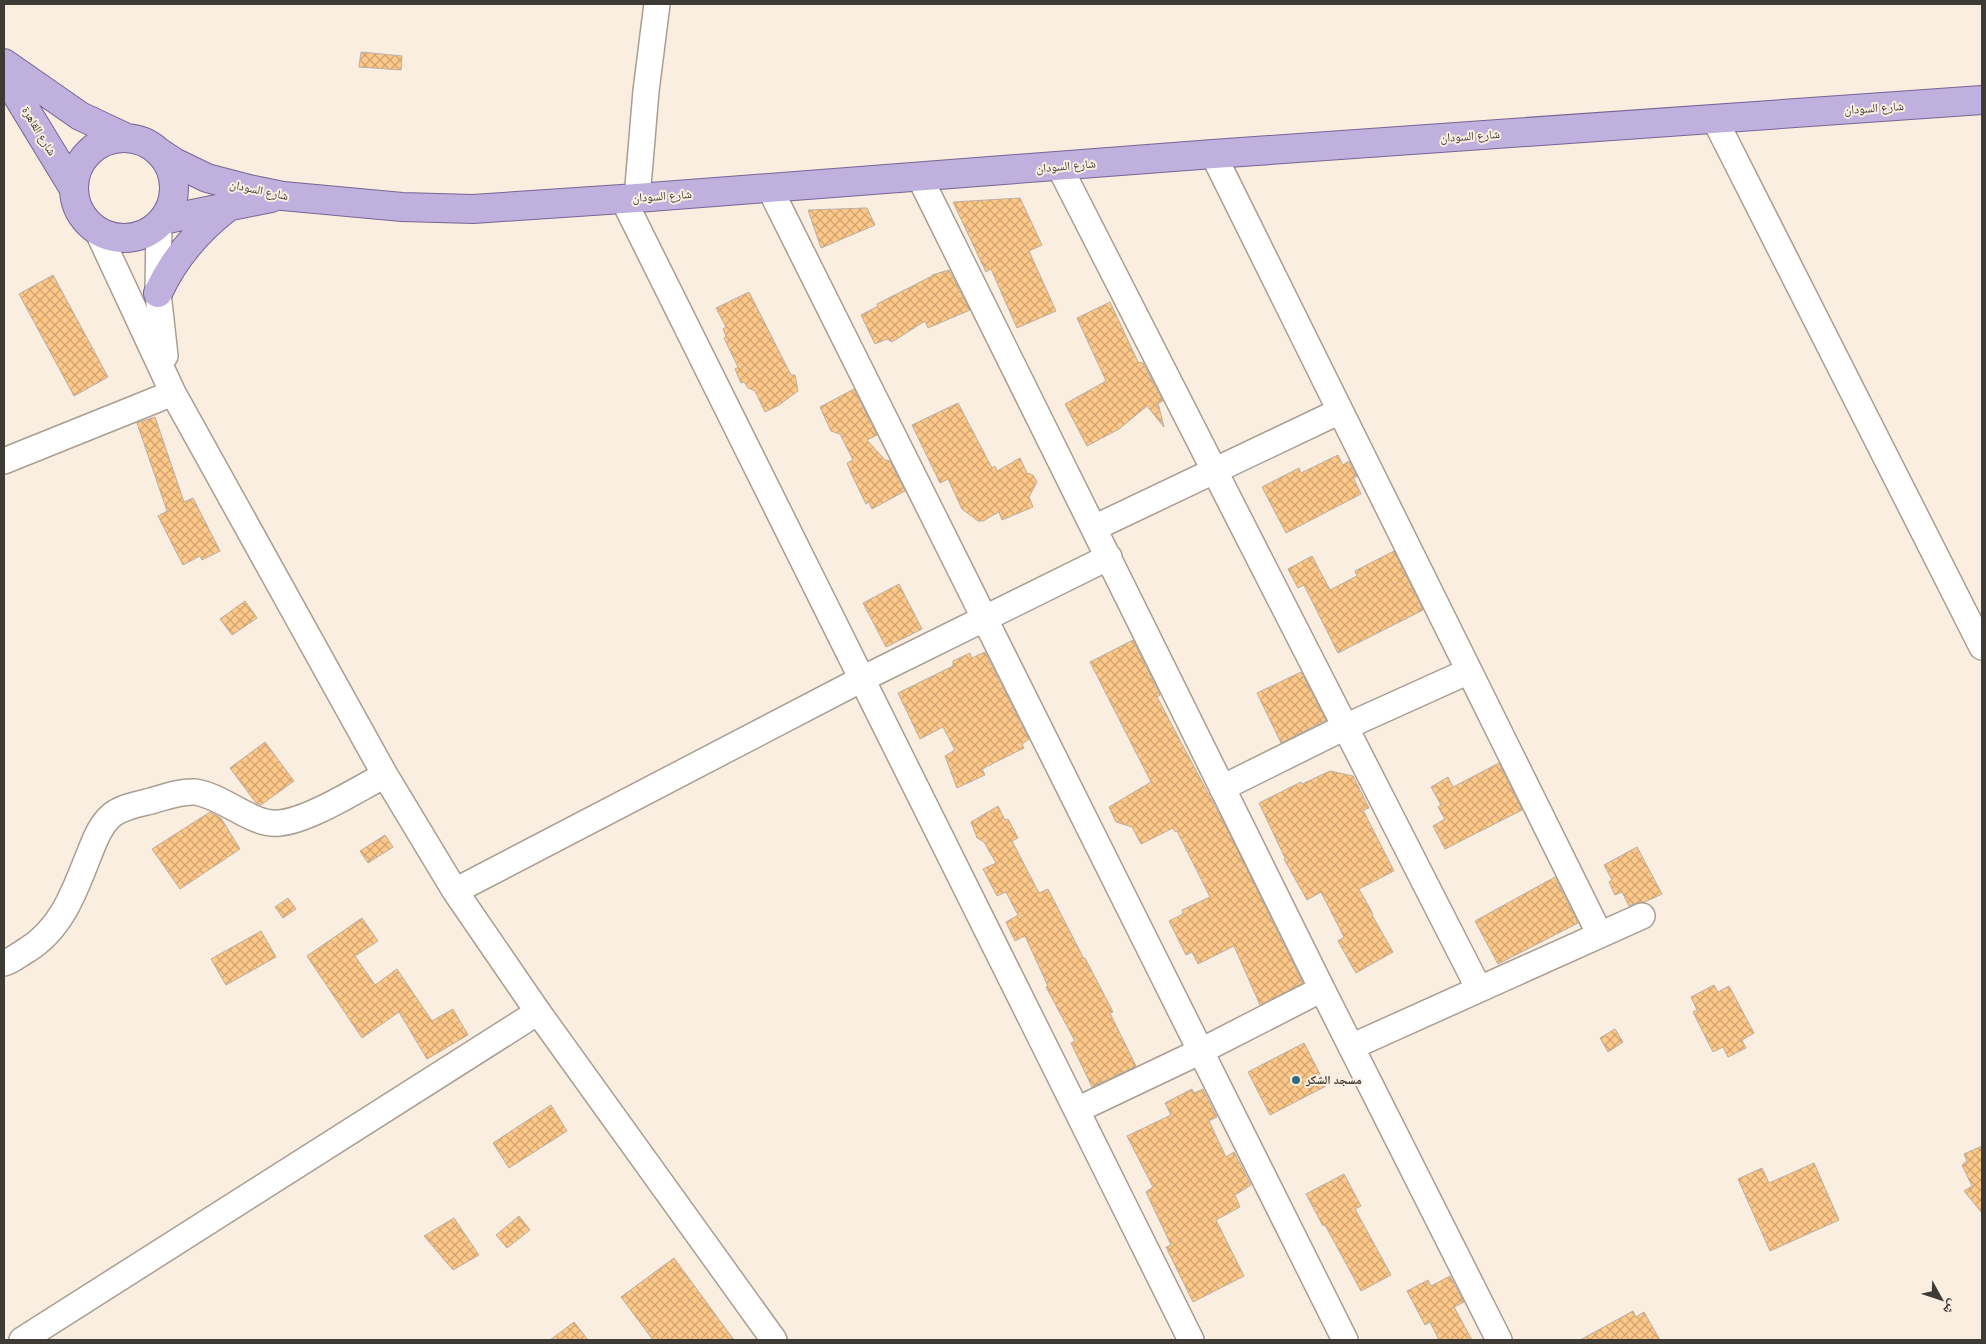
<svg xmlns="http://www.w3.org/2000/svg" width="1986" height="1344" viewBox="0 0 1986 1344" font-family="'Open Sans','Noto Naskh Arabic',sans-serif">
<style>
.building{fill:url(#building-cross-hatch);stroke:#bbafa3}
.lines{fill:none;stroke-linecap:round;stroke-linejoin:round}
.minor-casing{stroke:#a99e92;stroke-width:28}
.major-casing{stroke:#776494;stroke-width:30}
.minor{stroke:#fff;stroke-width:25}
.major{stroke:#bfb0dd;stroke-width:28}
.poi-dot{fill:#2b6e7f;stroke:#faeee1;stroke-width:2}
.labels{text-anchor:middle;stroke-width:4;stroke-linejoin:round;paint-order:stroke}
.street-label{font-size:12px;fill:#3e3a35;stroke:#faeee1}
.poi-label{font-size:12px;font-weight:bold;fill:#3e3a35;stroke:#faeee1;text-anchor:start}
</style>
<defs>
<pattern id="building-cross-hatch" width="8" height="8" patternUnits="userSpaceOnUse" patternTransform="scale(1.25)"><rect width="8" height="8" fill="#fec889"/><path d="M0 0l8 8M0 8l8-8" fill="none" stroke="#cfa371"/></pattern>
</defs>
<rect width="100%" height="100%" fill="#faeee1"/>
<path class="building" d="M361,52L402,56L401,70L359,67Z
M1020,198L1042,245L1029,251L1056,311L1017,328L991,269L986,272L953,202Z
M867,208L875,225L821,248L808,210Z
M949,270L970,310L928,328L925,321L892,342L887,339L875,344L861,315L878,306L877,304L932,276V275Z
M53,275L108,377L74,396L19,294Z
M749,292L791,375H795L798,391L779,405L765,412L755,391L748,388L744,382L741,383L735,369L738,367L724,338L726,336L723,329L726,327L716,308Z
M1110,302L1138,362L1143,363L1163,401L1158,403L1164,427L1147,406L1119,429L1087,446L1065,404L1106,381L1077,318Z
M854,389L877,435L867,440L885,460L890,461L905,491L872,509L869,502L866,504L851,473L847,463L853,460L840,434L831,431L820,407Z
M958,403L992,468L995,466L997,471L1020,458L1027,473L1033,475L1037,482L1029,497L1033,507L1002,520L999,512L983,521H978L962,509L948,479L940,483L912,425Z
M155,417L184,502L193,498L220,551L202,560L200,556L183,565L158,516L167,511L137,423Z
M1338,455L1343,465L1349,461L1357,477H1353L1361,494L1286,533L1262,487L1299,468L1301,473Z
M1394,551L1423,610L1338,653L1304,585L1298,588L1288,569L1312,556L1330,590L1357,576L1355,571Z
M899,584L922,629L886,647L863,603Z
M245,601L257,618L232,635L220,619Z
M1133,640L1160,695L1157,697L1226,827L1303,983L1260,1005L1234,946L1198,964L1192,952L1186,955L1169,921L1183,914L1182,910L1210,897L1177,831L1175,832L1173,828L1141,844L1132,827L1116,822L1109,807L1151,782L1090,662Z
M985,652L1029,739L1022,744L1024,748L982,769L985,775L957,788L945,756L955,750L943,727L920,739L898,693L953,666V661L970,653L972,658Z
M1301,672L1326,720L1281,743L1257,693Z
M265,742L294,781L261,805L256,803L230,768Z
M1499,763L1522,810L1445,849L1433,826L1445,819L1438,807L1441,805L1431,787L1448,777L1453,787Z
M1330,771L1353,776L1369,808L1363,810L1394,871L1359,889L1373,914L1372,915L1393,952L1356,973L1338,941L1344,937L1321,892L1307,900L1284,859L1285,858L1259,803L1301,782L1302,784Z
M998,806L1005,820L1008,819L1018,838L1012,841L1039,893L1048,889L1084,959L1085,958L1113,1012L1110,1013L1136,1066L1092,1087L1071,1043L1075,1041L1046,987L1048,986L1025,936L1015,941L1006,922L1018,915L1006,892L997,896L983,869L996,863L984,842L977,838L971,822Z
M210,812L221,818L240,849L180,889L152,849Z
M385,835L393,847L368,863L360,851Z
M1637,847L1662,894L1645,902L1637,903L1629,906L1622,892L1615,895L1609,882L1612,880L1604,865Z
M1555,877L1578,923L1498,964L1475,921Z
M288,898L296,909L283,918L275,907Z
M362,918L378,941L355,956L375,985L397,969L432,1021L453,1009L468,1035L427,1059L399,1012L362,1038L307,956Z
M261,931L276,957L226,985L211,959Z
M1714,985L1718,992L1729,986L1754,1033L1742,1040L1746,1048L1728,1057L1723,1047L1713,1052L1693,1012L1697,1010L1691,997Z
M1615,1029L1623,1042L1608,1052L1600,1038Z
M1304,1043L1326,1086L1270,1115L1248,1072Z
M1192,1089L1194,1093L1203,1089L1217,1117L1209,1121L1226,1157L1234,1152L1251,1185L1235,1195L1240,1207L1216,1220L1244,1276L1193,1302L1166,1247L1171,1245L1146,1192L1153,1187L1127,1136L1171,1115L1165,1103Z
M551,1105L567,1131L509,1168L493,1143Z
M1982,1146V1213L1964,1191L1972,1186L1962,1165L1967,1161L1964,1154Z
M1814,1163L1839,1220L1770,1251L1738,1179L1762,1168L1769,1183Z
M1344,1174L1361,1206L1355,1209L1391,1275L1361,1291L1325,1225L1323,1226L1306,1194Z
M519,1216L530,1230L507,1248L496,1235Z
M454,1218L479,1255L453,1270L424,1236Z
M674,1258L734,1340H653L621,1297Z
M1450,1276L1464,1302L1454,1307L1472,1340H1439L1430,1322L1425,1325L1407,1291L1428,1280L1431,1286Z
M1633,1311L1636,1317L1644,1312L1660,1340H1580Z
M574,1322L588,1340H550Z"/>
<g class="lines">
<g class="minor-casing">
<path id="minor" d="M1715,120L1982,647
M1213,154L1600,935
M1059,166L1479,989
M920,178L1322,989L1499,1340
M770,189L1345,1340
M637,198L646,91L657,4
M623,199L1191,1340
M159,224L158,293L165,356
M97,230L173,393L385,775L455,891L538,1012L774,1340
M4,461L173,393
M1094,528L1340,411
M1222,788L1345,727L1469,671
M455,891L862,679L1109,557
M4,963C12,961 20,954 27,950C61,929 74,893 88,857C94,843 99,826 112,815C122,807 139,804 151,801C165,797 181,791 195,792C224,796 252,826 279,823C308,821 358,789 385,775
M1351,1047L1642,916
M1077,1110L1201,1051L1322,989
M22,1340L538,1012"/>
</g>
<g class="major-casing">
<path id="major" d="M4,63L80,116L127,138
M4,74L74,189
M74 188a50 50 0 1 1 100 0a50 50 0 1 1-100 0Z
M159,152L174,162L207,178L249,189L283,196L402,207L473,209L637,198L1213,154L1982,100
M163,220L271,198
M158,293C174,258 196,232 227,208"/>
</g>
<use href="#minor" class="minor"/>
<use href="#major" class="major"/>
</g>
<circle class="poi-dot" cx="1296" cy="1080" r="5"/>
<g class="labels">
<g class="street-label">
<text transform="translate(1874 108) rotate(-4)" y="4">شارع السودان</text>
<text transform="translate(39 131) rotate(59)" y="4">شارع القاهرة</text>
<text transform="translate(1470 136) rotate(-4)" y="4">شارع السودان</text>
<text transform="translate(1066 166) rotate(-5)" y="4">شارع السودان</text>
<text transform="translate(259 190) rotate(12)" y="4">شارع السودان</text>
<text transform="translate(662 196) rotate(-4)" y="4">شارع السودان</text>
</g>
<g class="poi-label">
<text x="1306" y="1084">مسجد الشكر</text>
</g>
</g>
<rect width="1986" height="1344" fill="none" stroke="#3e3a35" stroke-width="10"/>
<g transform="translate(1941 1299) rotate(130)" stroke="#faeee1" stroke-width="4" paint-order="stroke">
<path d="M0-4L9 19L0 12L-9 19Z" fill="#3e3a35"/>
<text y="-8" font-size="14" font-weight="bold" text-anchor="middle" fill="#3e3a35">ش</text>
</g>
</svg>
